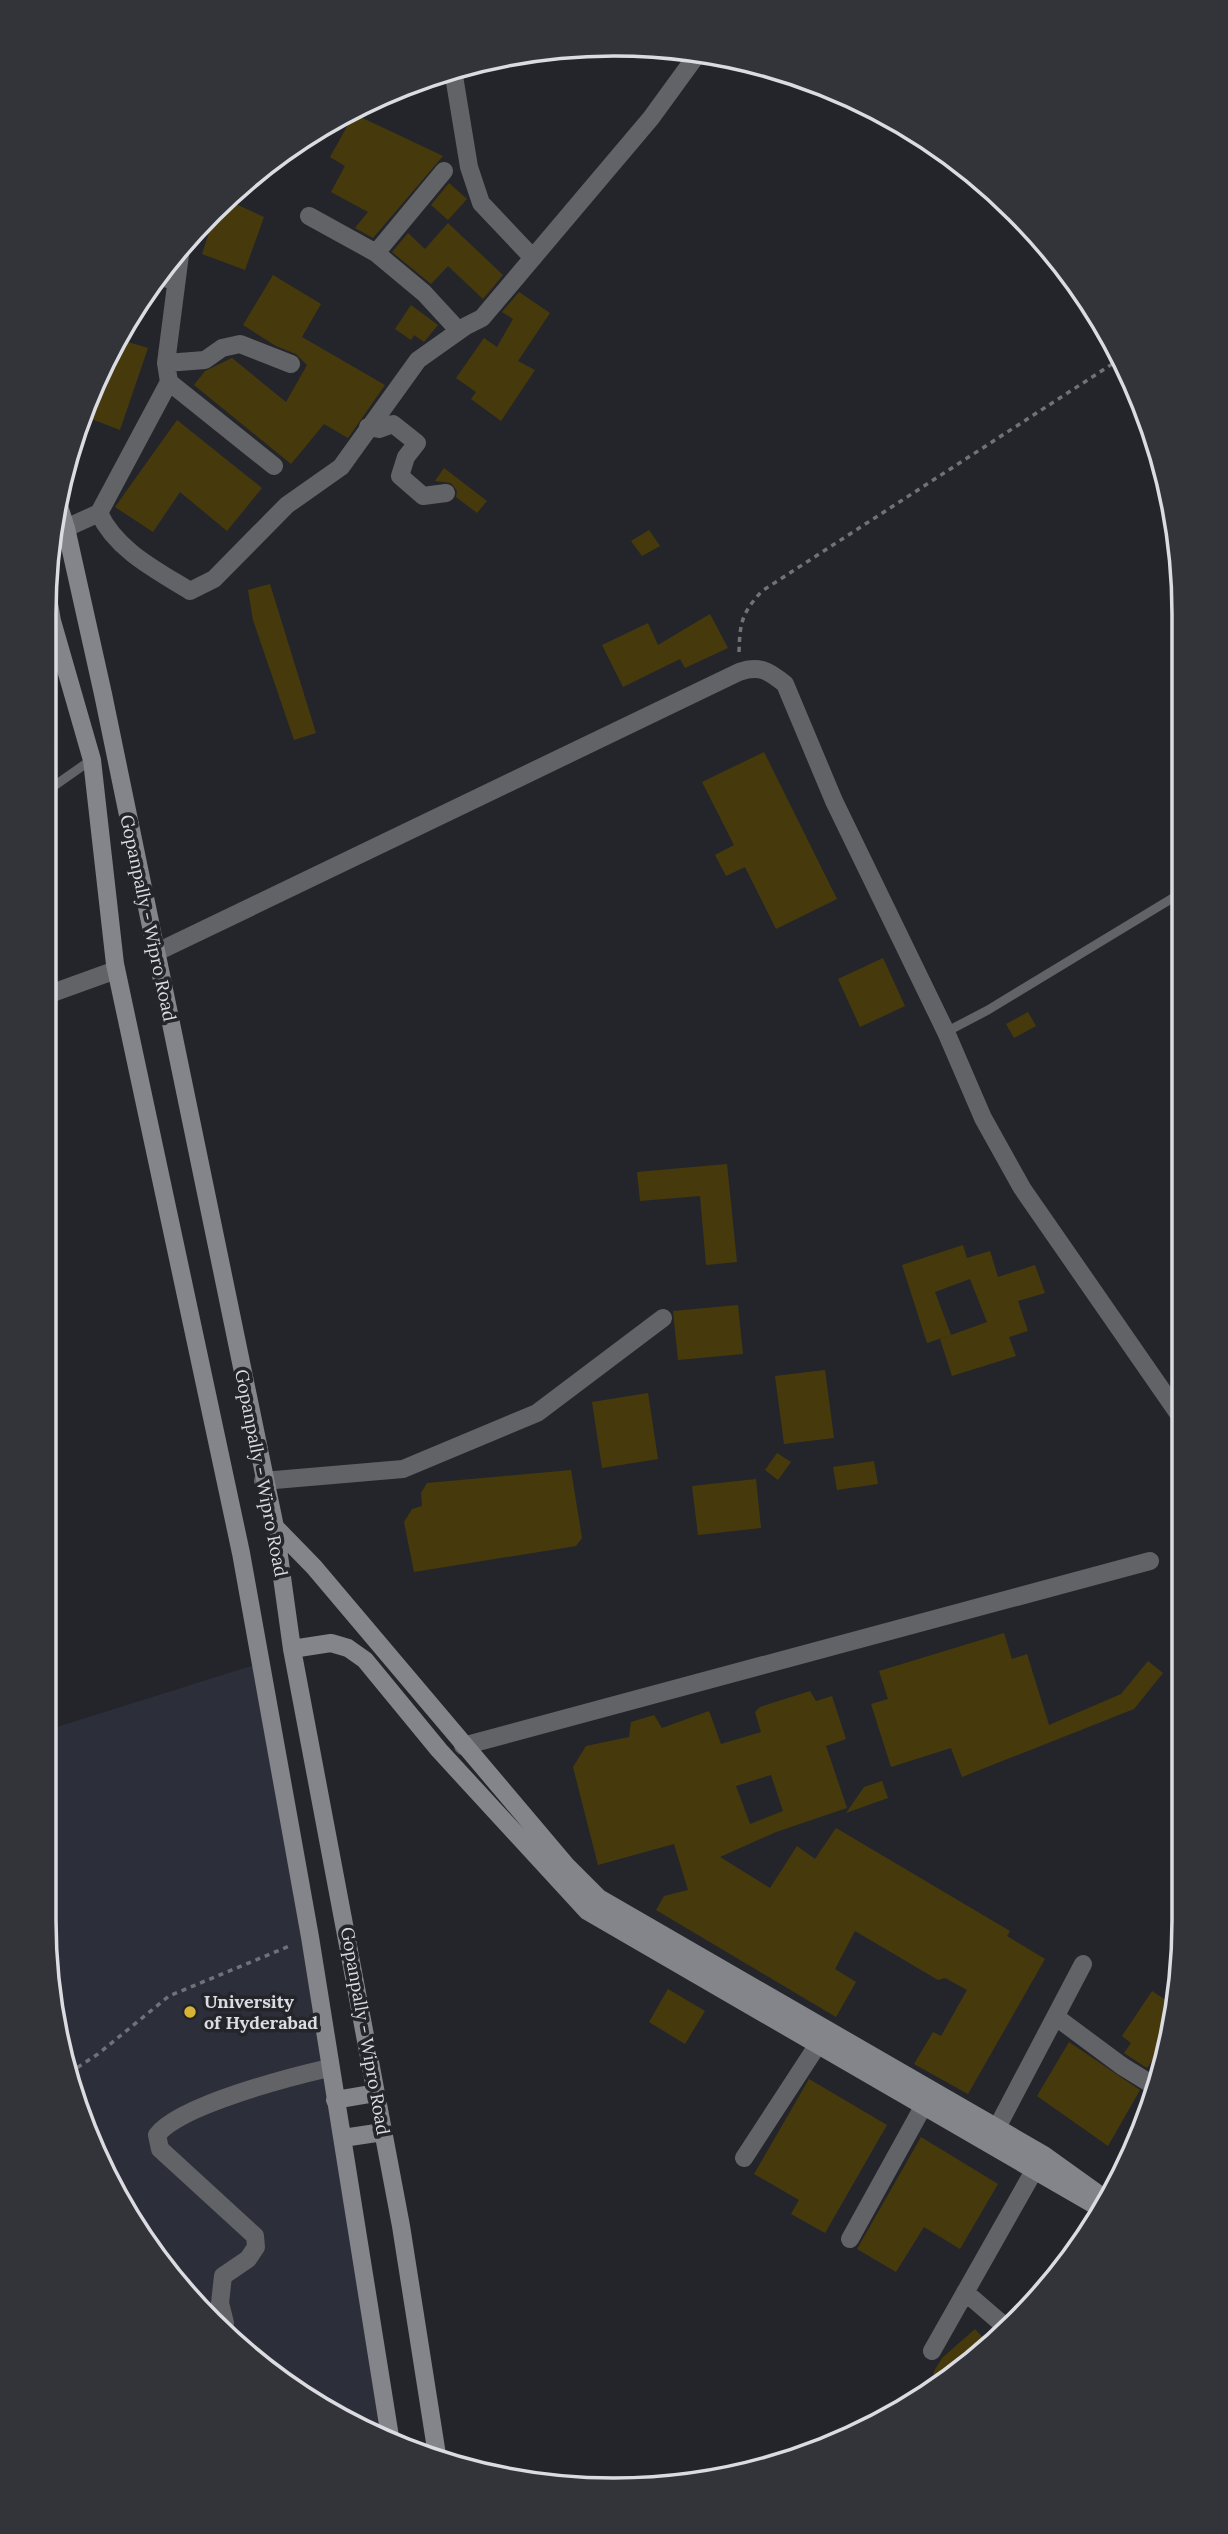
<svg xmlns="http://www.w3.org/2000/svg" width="1228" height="2534" viewBox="0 0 1228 2534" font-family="Lora,serif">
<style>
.built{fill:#2c2e3a}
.building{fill:#463a0c;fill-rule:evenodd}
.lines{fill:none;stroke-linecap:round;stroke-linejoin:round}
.path{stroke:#717278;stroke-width:3.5;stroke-dasharray:5 5;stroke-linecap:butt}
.lane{stroke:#626366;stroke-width:9}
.street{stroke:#626366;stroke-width:18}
.secondary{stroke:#84858b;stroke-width:18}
.poi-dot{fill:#d7b434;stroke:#24252b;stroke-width:2.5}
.labels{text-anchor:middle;stroke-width:7;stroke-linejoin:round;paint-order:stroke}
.street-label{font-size:18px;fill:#dbdce1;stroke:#24252b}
.poi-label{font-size:18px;font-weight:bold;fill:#dbdce1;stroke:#24252b;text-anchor:start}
.rim{fill:none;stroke:#dbdce1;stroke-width:3.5}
</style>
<rect width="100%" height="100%" fill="#24252b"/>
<path class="built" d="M261,1663L396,2439L329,2414L238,2348L162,2267L74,2104L44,1920V1731Z"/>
<path class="building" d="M354,114L443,156L373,238L355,228L368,212L331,192L345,166L330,157Z
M449,183L467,199L448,220L431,205Z
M225,199L264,217L245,270L202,254L218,205Z
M448,223L503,275L483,299L448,266L431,284L392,252L408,233L425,249Z
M273,275L321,304L302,337L385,385L348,438L324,424L291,464L194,385L205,371L232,358L286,402L307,365L296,354L276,346L243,325Z
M519,292L550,313L518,361L535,370L501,421L471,399L476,392L456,378L484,338L497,347L513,319L502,312Z
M411,305L438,325L424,342L414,335L411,340L395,329Z
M118,339L148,348L120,430L81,415L87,395Z
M177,420L262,488L227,531L180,492L153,532L115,507Z
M444,468L487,501L477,513L456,497L457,491L451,483L435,481Z
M649,530L660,546L642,556L631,541Z
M270,584L316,733L294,740L253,620L248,590Z
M710,614L728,648L685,668L680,659L623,687L602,645L648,623L658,645Z
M764,752L837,899L776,929L745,867L726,876L715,855L734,845L702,782Z
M883,958L905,1006L860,1027L838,979Z
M1028,1012L1036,1026L1014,1038L1006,1024Z
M727,1164L737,1262L706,1265L700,1196L640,1201L637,1172Z
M963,1245L967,1258L990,1251L998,1277L1035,1265L1045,1293L1018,1301L1028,1331L1009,1337L1016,1356L952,1376L940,1339L987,1322L970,1279L935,1292L951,1335L927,1343L902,1265Z
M738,1305L743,1354L678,1360L673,1311Z
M825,1370L834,1438L784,1444L775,1376Z
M648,1393L658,1459L602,1468L592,1402Z
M777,1453L791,1462L778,1480L765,1470Z
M874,1461L878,1484L837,1490L833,1467Z
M571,1470L582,1538L576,1546L414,1572L404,1522L412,1509L422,1506L421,1493L427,1483Z
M756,1479L761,1528L698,1535L692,1486Z
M1004,1633L1012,1659L1027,1654L1049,1725L1121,1694L1148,1661L1163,1673L1134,1709L962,1777L951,1748L891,1767L871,1704L888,1699L879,1671Z
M810,1691L816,1701L832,1696L846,1739L826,1746L847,1808L776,1832L720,1857L770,1888L797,1846L815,1859L836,1828L1010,1931L1007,1936L1045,1959L968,2094L914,2064L933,2032L941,2036L967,1990L945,1978L938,1980L855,1931L835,1969L856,1982L836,2017L656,1910L664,1896L688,1890L674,1844L598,1865L573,1767L586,1746L629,1737L631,1722L654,1715L662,1728L709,1711L721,1744L761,1732L755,1712L760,1707ZM771,1775L783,1811L750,1824L736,1786Z
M882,1781L888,1798L846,1813L864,1787Z
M668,1989L705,2011L685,2044L649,2022Z
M1152,1991L1176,2007L1174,2029L1147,2068L1124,2053L1131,2043L1122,2036Z
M1069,2042L1140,2090L1108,2146L1037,2096Z
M809,2079L887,2125L825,2233L791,2214L799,2200L754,2174Z
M921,2137L998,2184L960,2249L924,2227L896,2272L857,2249Z
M975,2329L990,2345L961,2373L942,2384L933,2373L942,2358Z"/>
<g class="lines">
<path class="path" d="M739,652C740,623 741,614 762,591L1120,359
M69,2073L98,2054L169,1996L292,1945"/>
<path class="lane" d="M44,793L91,760
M946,1032L988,1010L1181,893"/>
<path class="street" d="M453,70L469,167L481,203L533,258
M309,216L376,253L424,293L459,331
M376,253L444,171
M158,275L176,282
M166,363L205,360L222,348L240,344L291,364
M169,382L274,466
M368,427L379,429L393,424L417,443L406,457L400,476L423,496L446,493
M99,513C116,550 156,570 190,591L214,579L287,505L341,467L418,360L466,326L482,318L651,118L699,52
M66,528L99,513L169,382L166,363L181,247
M155,953L739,672C760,665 769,671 785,684L834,801L946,1032L983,1118L1022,1188L1182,1419
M44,996L116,970
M263,1481L403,1469L537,1413L663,1318
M463,1746L1150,1561
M1056,2017L1122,2066L1156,2087
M990,2141L1083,1964
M744,2158L826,2032
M850,2239L924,2105
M965,2292L1008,2329
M225,2323L220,2303L223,2276L248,2259L256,2247L255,2236L160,2149L157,2135C180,2105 290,2077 329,2068
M932,2351L1035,2169"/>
<path class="secondary" d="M56,497L66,528L103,694L275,1527L292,1649L401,2226L437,2455
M46,586L52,621L92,760L115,964L241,1553L310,1937L390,2437
M275,1527L314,1567L566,1865L599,1898L1044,2155L1104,2198
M292,1649L331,1643L348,1648L365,1660L439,1750L587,1911L1098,2207
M335,2100L376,2093
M343,2138L383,2132"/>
</g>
<circle class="poi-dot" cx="190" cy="2012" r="7"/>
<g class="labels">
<g class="street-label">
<text transform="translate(148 918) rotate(78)" y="6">Gopanpally - Wipro Road</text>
<text transform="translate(261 1473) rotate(79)" y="6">Gopanpally - Wipro Road</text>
<text transform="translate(365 2031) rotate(80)" y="6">Gopanpally - Wipro Road</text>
</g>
<g class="poi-label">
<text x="204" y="2008">University<tspan x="204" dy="21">of Hyderabad</tspan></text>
</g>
</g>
<path d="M0 0H1228V2534H0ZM614 56H614A558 558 0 0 1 1172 614V1920A558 558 0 0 1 614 2478H614A558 558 0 0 1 56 1920V614A558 558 0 0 1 614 56Z" fill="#33343a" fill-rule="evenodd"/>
<path class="rim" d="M614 56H614A558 558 0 0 1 1172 614V1920A558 558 0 0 1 614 2478H614A558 558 0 0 1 56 1920V614A558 558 0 0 1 614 56Z"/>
</svg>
